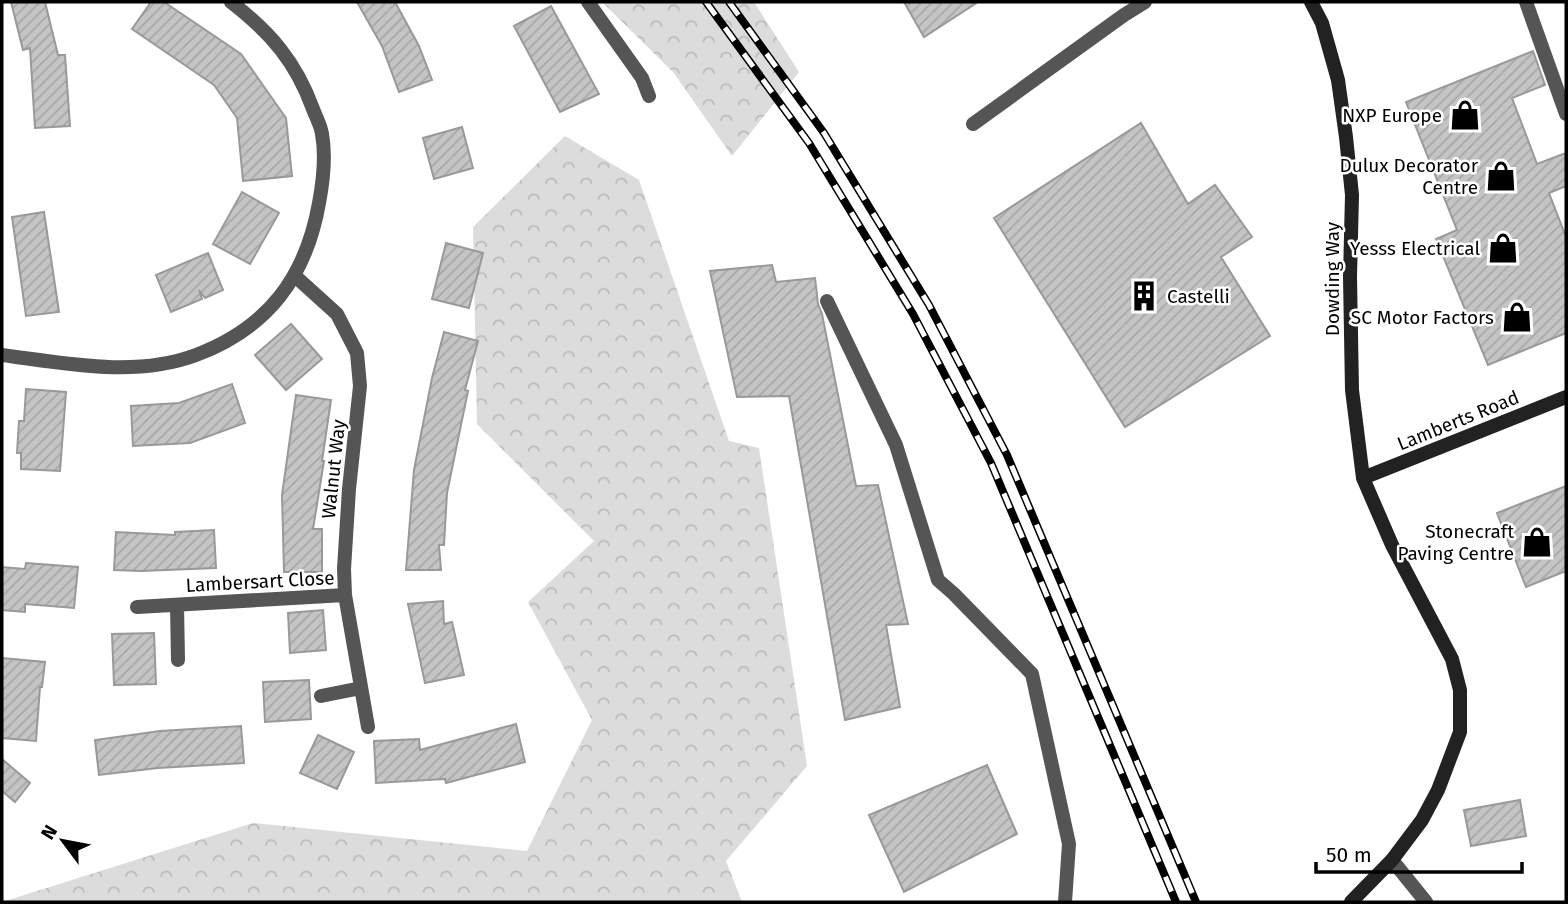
<svg xmlns="http://www.w3.org/2000/svg" width="1568" height="904" viewBox="0 0 1568 904" font-family="'Fira Sans',sans-serif">
<style>
.forest{fill:url(#forest-crowns)}
.building{fill:url(#building-hatch);stroke:#999;stroke-width:2}
.lines{fill:none;stroke-linecap:round;stroke-linejoin:round}
.lane{stroke:#555;stroke-width:14}
.street{stroke:#555;stroke-width:14}
.secondary{stroke:#222;stroke-width:14}
.rail-casing{stroke:#000;stroke-width:8}
.rail{stroke:#fff;stroke-width:5;stroke-dasharray:16;stroke-linecap:butt}
.labels{text-anchor:middle;stroke-width:5;stroke-linejoin:round;paint-order:stroke}
.poi-label{font-size:19px;fill:#000;stroke:#fff;text-anchor:end}
.street-label{font-size:19px;fill:#000;stroke:#fff}
</style>
<defs>
<pattern id="forest-crowns" width="20" height="18" patternUnits="userSpaceOnUse" patternTransform="scale(1.75)"><rect width="20" height="18" fill="#dcdcdc"/><path d="M2 6a3 3 0 1 1 6 0M12 15a3 3 0 1 1 6 0" fill="none" stroke="#bbb"/></pattern>
<pattern id="building-hatch" width="6" height="6" patternUnits="userSpaceOnUse" patternTransform="scale(1.75)"><rect width="6" height="6" fill="#c4c4c4"/><path d="M-1 1l2-2M0 6l6-6M5 7l2-2" fill="none" stroke="#a7a7a7"/></pattern>
</defs>
<rect width="100%" height="100%" fill="#fff"/>
<path class="forest" d="M602,2H754L799,72L732,156L673,72Z
M565,136L639,180L729,441L759,448L807,766L726,861L742,902H2L253,823L527,851L592,720L528,602L594,541L477,424L473,227Z"/>
<path class="building" d="M11,2H45L58,55H65L70,126L35,128L30,48L23,50Z
M151,2H164L241,54L286,118L292,176L243,181L237,118L214,85L132,29Z
M357,2H395L419,46L432,80L399,92L382,46Z
M904,2H978L924,37Z
M551,6L599,94L560,112L514,26Z
M1533,51L1545,85L1512,98L1537,164L1566,153V186L1549,193L1566,237V333L1488,365L1436,239L1457,230L1406,102Z
M1141,123L1188,204L1215,185L1252,237L1221,257L1270,336L1125,427L994,218Z
M462,127L473,168L434,179L423,138Z
M242,192L279,213L250,264L213,244Z
M44,212L59,312L26,316L12,217Z
M446,243L483,253L469,308L432,299Z
M208,253L223,290L205,298L199,290L202,299L171,312L156,275Z
M772,265L776,282L815,278L818,304L822,314L856,486L878,485L908,624L886,625L900,707L845,720L789,396L737,397L710,271Z
M291,324L322,359L286,390L255,355Z
M444,332L478,341L465,390L468,391L447,493L444,545H439L441,570H406L414,470L432,378Z
M232,384L245,423L190,443L133,446L131,406L179,403Z
M26,389L66,392L60,471L21,469V453H17L19,421H24Z
M296,395L331,400L322,461H324L313,529H322V572H284L282,495Z
M1566,486V571L1526,587L1497,513Z
M214,530L216,568L141,571L114,570L116,532L175,535V532Z
M26,563L78,567L74,608L25,604V612L2,610V567L25,569Z
M443,601L444,624L452,622L464,675L425,683L408,604Z
M323,610L326,650L290,653L288,613Z
M154,633L156,684L114,685L112,634Z
M2,658L45,662L42,687H40L36,741L2,738Z
M309,680L311,719L265,722L263,682Z
M516,724L525,762L446,783L445,779L376,783L374,741L419,739L420,750Z
M241,726L244,763L158,768L99,775L95,740L160,731Z
M318,735L354,752L337,789L300,773Z
M2,759L30,783L15,802L2,791Z
M987,765L1017,834L904,892L869,815Z
M1520,800L1526,836L1471,846L1464,810Z"/>
<g class="lines">
<path class="lane" d="M1526,2L1566,114
M973,124L1124,15L1145,2
M827,301L896,445L938,580L954,594L1032,674L1069,844L1065,902"/>
<path class="street" d="M588,2L642,78L649,96
M295,276L337,314L357,353L360,386L349,489L344,569L345,595L368,727
M2,355C64,363 135,378 196,355C268,328 306,277 319,203C323,182 326,156 322,134C321,126 316,117 313,109C296,62 271,33 231,2
M177,605L178,660
M137,607L345,595
M321,696L361,688
M1392,860L1426,902"/>
<path class="secondary" d="M1311,2L1322,23L1338,80L1346,137L1352,195L1350,277L1352,390L1363,478L1392,545L1452,659L1460,690V732L1438,790L1422,820L1392,860L1351,902
M1363,478L1566,397"/>
<g class="rail-casing">
<path id="rail" d="M706,2L809,143L913,314L991,463L1176,902
M729,2L824,133L929,305L1007,455L1196,902"/>
</g>
<use href="#rail" class="rail"/>
</g>
<defs>
<g id="shop-bare" transform="scale(2.415)"><path d="M-5-2.5h2.3a2.7 3.5 0 0 1 5.4 0H5L5.5 6h-11ZM-1.5-2.5h3a1.5 2.3 0 0 0-3 0Z" fill="#000" stroke="#fff" stroke-width="2.5" paint-order="stroke"/></g>
<g id="building-bare" transform="scale(2.415)"><path d="M-4-6H4V6H1V3H-1V6H-4ZM-2.5-4.3h1.7v1.8h-1.7ZM.8-4.3h1.7v1.8H.8ZM-2.5-1h1.7V.8h-1.7ZM.8-1h1.7V.8H.8Z" fill="#000" stroke="#fff" stroke-width="2.5" paint-order="stroke"/></g>
</defs>
<g fill-rule="evenodd">
<use href="#shop-bare" x="1465" y="115"/>
<use href="#shop-bare" x="1501" y="176"/>
<use href="#shop-bare" x="1503" y="248"/>
<use href="#building-bare" x="1144" y="296"/>
<use href="#shop-bare" x="1517" y="317"/>
<use href="#shop-bare" x="1537" y="542"/>
</g>
<g class="labels">
<g class="poi-label">
<text x="1442" y="122">NXP Europe</text>
<text x="1478" y="172">Dulux Decorator<tspan x="1478" dy="22">Centre</tspan></text>
<text x="1480" y="255">Yesss Electrical</text>
<text x="1167" y="303" text-anchor="start">Castelli</text>
<text x="1494" y="324">SC Motor Factors</text>
<text x="1514" y="538">Stonecraft<tspan x="1514" dy="22">Paving Centre</tspan></text>
</g>
<g class="street-label">
<text transform="translate(1332 279) rotate(-90)" y="7">Dowding Way</text>
<text transform="translate(1458 420) rotate(-22)" y="7">Lamberts Road</text>
<text transform="translate(333 469) rotate(-84)" y="7">Walnut Way</text>
<text transform="translate(260 581) rotate(-3)" y="7">Lambersart Close</text>
</g>
</g>
<rect width="1568" height="904" fill="none" stroke="#000000" stroke-width="7"/>
<g transform="translate(63 841) rotate(302)" stroke="#ffffff" stroke-width="5" paint-order="stroke">
<path d="M0-5L12 26L0 18L-12 26Z" fill="#000000"/>
<text y="-10" font-size="19" font-weight="bold" text-anchor="middle" fill="#000000">N</text>
</g>
<path d="M1316 862v10h206v-10" fill="none" stroke="#000000" stroke-width="3.5"/>
<text x="1326" y="862" font-size="21" fill="#000000" stroke="#ffffff" stroke-width="5" paint-order="stroke">50 m</text>
</svg>
